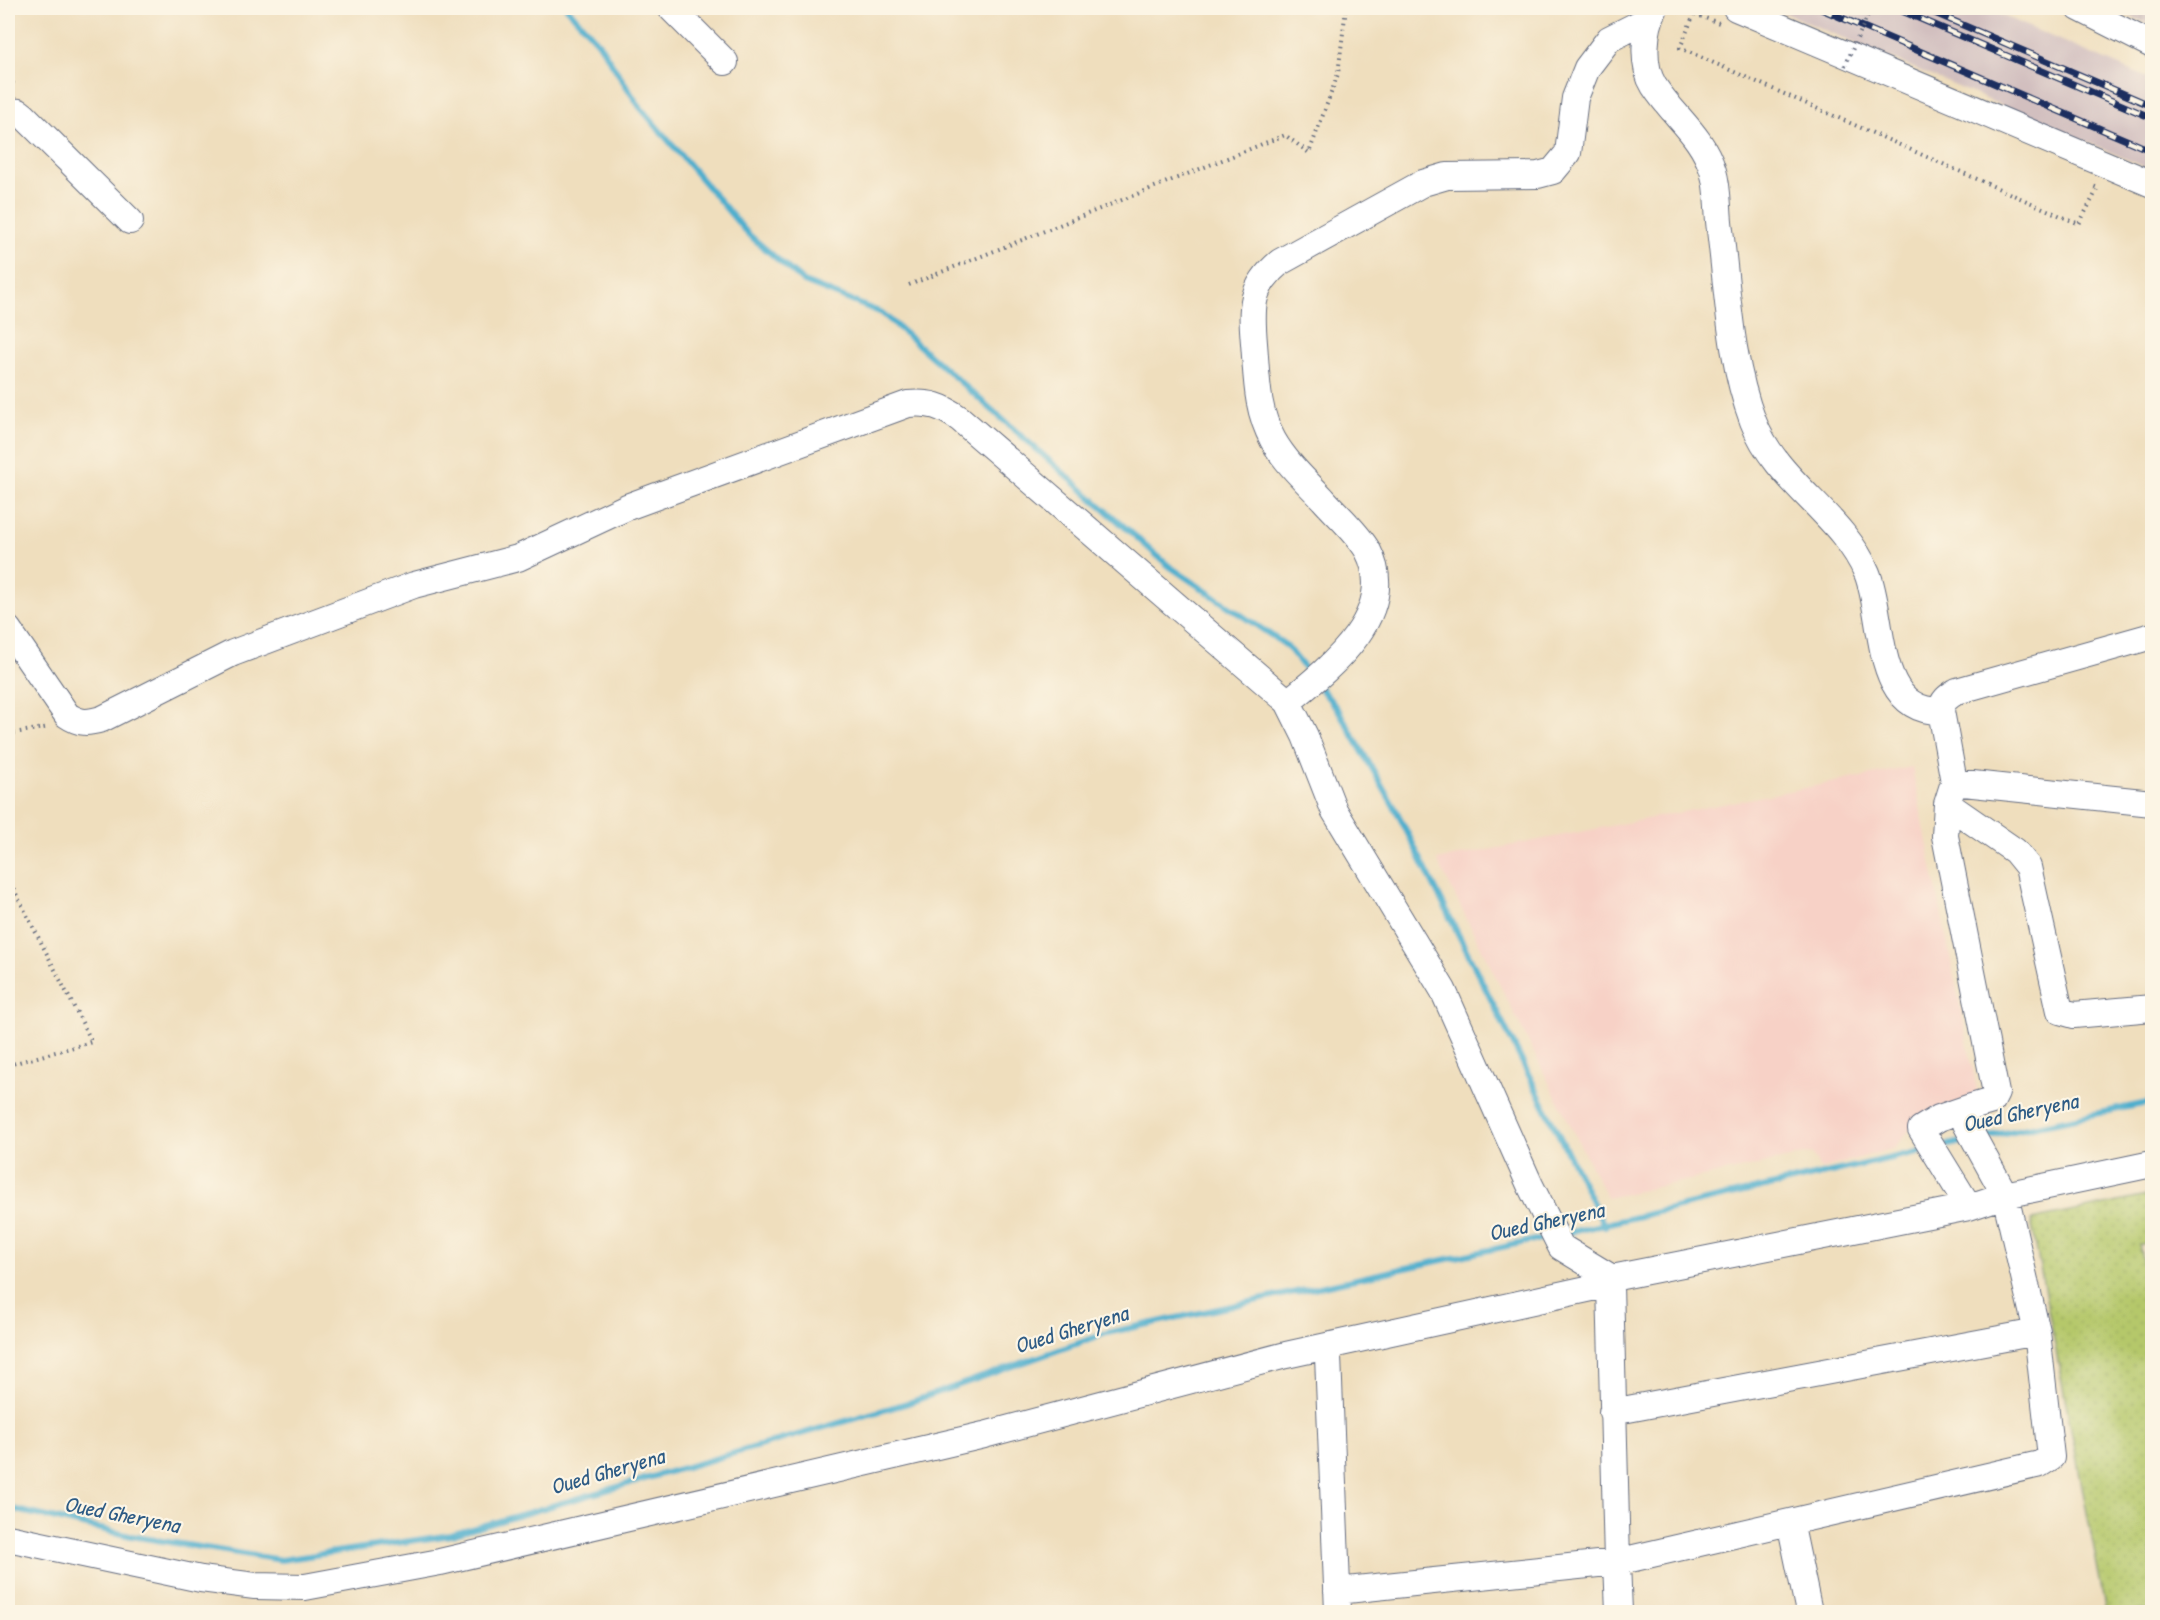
<svg xmlns="http://www.w3.org/2000/svg" width="2160" height="1620" viewBox="0 0 2160 1620" font-family="'Patrick Hand',sans-serif">
<style>
.built{fill:#f7d1c6}
.industrial{fill:url(#industrial-grid)}
.railway{fill:#d2bfbf}
.green{fill:url(#green-dots);stroke:#687c64;stroke-width:1.5}
.lines{fill:none;stroke-linecap:round;stroke-linejoin:round}
.stream{stroke:#4eaecd;stroke-width:6}
.minor-casing{stroke:#656c7f;stroke-width:28}
.path{stroke:#656c7f;stroke-width:4;stroke-dasharray:1.5 4.5;stroke-linecap:butt}
.minor{stroke:#fff;stroke-width:26}
.rail-casing{stroke:#1b2f5e;stroke-width:7}
.rail{stroke:#fcf5e5;stroke-width:4.5;stroke-dasharray:14;stroke-linecap:butt}
.path-bridge{stroke:#656c7f;stroke-width:4;stroke-dasharray:1.5 4.5;stroke-linecap:butt}
.labels{text-anchor:middle;stroke-width:4.5;stroke-linejoin:round;paint-order:stroke}
.water-label{font-size:22px;font-style:italic;fill:#2d5b85;stroke:#fcf5e5}
</style>
<defs>
<pattern id="industrial-grid" width="8" height="8" patternUnits="userSpaceOnUse" patternTransform="scale(1.5)"><rect width="8" height="8" fill="#d2bfbf"/><path d="M0 4h8M4 0v8" fill="none" stroke="#b4a4a7"/></pattern>
<pattern id="green-dots" width="8" height="8" patternUnits="userSpaceOnUse" patternTransform="scale(1.5)"><rect width="8" height="8" fill="#b5c86b"/><path d="M2 2h.1M6 6h.1" fill="none" stroke="#9bac5f" stroke-width="1.8" stroke-linecap="round"/></pattern>
</defs>
<rect width="100%" height="100%" fill="#fcf5e5"/>
<filter id="ink" filterUnits="userSpaceOnUse"><feTurbulence type="fractalNoise" baseFrequency=".0167" numOctaves="2"/><feDisplacementMap in="SourceGraphic" scale="12" xChannelSelector="R" yChannelSelector="G"/><feConvolveMatrix kernelMatrix="1 2 1 2 8 2 1 2 1" color-interpolation-filters="sRGB"/></filter>
<filter id="wash" filterUnits="userSpaceOnUse"><feTurbulence type="fractalNoise" baseFrequency=".008" numOctaves="4" result="noise"/><feDisplacementMap in="SourceGraphic" scale="24" xChannelSelector="R" yChannelSelector="G"/><feGaussianBlur stdDeviation="1.35" result="paint"/><feColorMatrix in="noise" values="0 0 0 0 0 0 0 0 0 0 0 0 0 0 0 0 0 1.4 0 .05"/><feComposite in="paint" operator="in"/></filter>
<g filter="url(#wash)">
<rect width="100%" height="100%" fill="#efdebd"/>
<path class="built" d="M1912,767L1978,1095L1918,1119L1895,1148L1820,1169L1812,1153L1607,1198L1437,860Z"/>
<path class="industrial" d="M2112,8H2152V26Z"/>
<path class="railway" d="M1773,8H1985L2152,80V170Z"/>
<path class="green" d="M2152,1195V1242L2139,1245L2147,1280H2152V1610L2106,1612L2031,1220Z"/>
<g class="lines">
<path class="stream" d="M567,8L598,42L639,106L748,234L804,282L882,313L1169,566L1287,646L1310,675
M1318,685L1339,711L1396,810L1605,1227
M1980,1138L2152,1102
M1939,1147L1967,1141
M1562,1234L1926,1150
M8,1508L131,1536L281,1560L451,1535L908,1403L1107,1333L1549,1237"/>
</g>
</g>
<g filter="url(#ink)">
<g class="lines">
<g class="minor-casing">
<path id="minor" d="M671,8L725,62
M1655,8C1644,29 1641,65 1654,86C1674,117 1702,135 1713,171C1719,190 1717,210 1720,230C1728,293 1730,361 1753,421C1776,482 1842,514 1867,573C1885,617 1873,712 1941,711
M1736,8L2152,184
M2079,8L2152,45
M8,111L19,112L24,116L130,221
M8,629L67,715C80,724 88,723 102,719L233,653L414,585L518,558L627,507L908,404C930,402 942,406 960,419L1288,702L1305,736L1334,810L1443,990L1530,1185L1561,1247L1612,1278
M1288,702C1330,668 1400,613 1368,551C1357,532 1338,516 1323,499C1306,481 1286,463 1273,440C1256,409 1257,378 1254,343C1251,307 1250,287 1280,262L1423,183L1447,176L1538,175L1553,171L1568,153L1575,98L1587,68L1609,39L1649,19
M1954,782L1941,711C1942,700 1949,696 1957,691L2152,636
M2152,803L1954,782L1947,804L1945,836L1996,1093L1992,1101L1968,1108L1966,1124L2005,1195L2037,1332L2051,1457L2040,1464L1617,1562L1610,1284L1612,1278L1969,1207L2005,1195L2152,1164
M1947,804L2015,851L2028,867L2060,1011L2074,1015L2152,1008
M1968,1108L1939,1118L1921,1129L1969,1207
M1328,1356L1338,1612
M1612,1412L2037,1332
M1790,1522L1809,1612
M8,1538L201,1579L255,1586L305,1587L440,1562L984,1435L1286,1355L1610,1284
M1337,1591L1617,1562L1619,1612"/>
</g>
<path class="path" d="M1678,8L1719,23
M1694,14L1680,48L2079,224L2098,188L2093,186
M8,71L13,80L12,88
M909,285L1285,135L1309,153L1338,74L1346,8
M8,734L49,727
M8,878L92,1042L8,1065"/>
<use href="#minor" class="minor"/>
<g class="rail-casing">
<path id="rail" d="M1819,8L2152,151
M1895,8L2152,118
M1923,8L2152,106"/>
</g>
<use href="#rail" class="rail"/>
<path class="path-bridge" d="M1845,66L1871,8"/>
</g>
</g>
<g class="labels">
<g class="water-label">
<text transform="translate(2020 1112) rotate(-12)" y="8">Oued Gheryena</text>
<text transform="translate(1546 1221) rotate(-12)" y="8">Oued Gheryena</text>
<text transform="translate(1071 1329) rotate(-17)" y="8">Oued Gheryena</text>
<text transform="translate(607 1471) rotate(-16)" y="8">Oued Gheryena</text>
<text transform="translate(122 1514) rotate(11)" y="8">Oued Gheryena</text>
</g>
</g>
<rect width="2160" height="1620" fill="none" stroke="#fcf5e5" stroke-width="30"/>
</svg>
